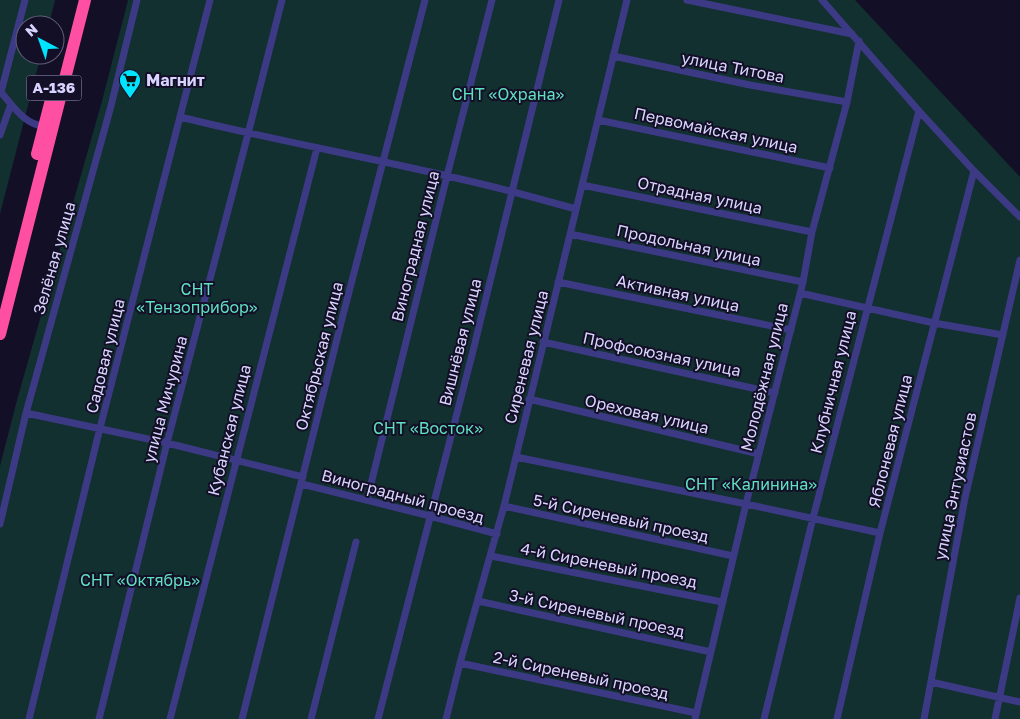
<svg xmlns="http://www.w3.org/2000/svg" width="1020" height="719" viewBox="0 0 1020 719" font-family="'Golos Text',sans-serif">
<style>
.green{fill:#12302f}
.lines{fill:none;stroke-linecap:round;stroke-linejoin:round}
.street{stroke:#3d3a85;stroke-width:7}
.highway{stroke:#ff4fa3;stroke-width:12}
.labels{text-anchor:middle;stroke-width:4;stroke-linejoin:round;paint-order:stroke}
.shield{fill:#130f26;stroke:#9e99be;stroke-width:1}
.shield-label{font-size:15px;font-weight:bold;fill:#d9d4ff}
.street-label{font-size:16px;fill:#d9d4ff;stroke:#130f26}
.poi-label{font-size:16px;font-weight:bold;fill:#d9d4ff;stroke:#130f26;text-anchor:start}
.park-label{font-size:16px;fill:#5fe0c0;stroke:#130f26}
</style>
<rect width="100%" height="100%" fill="#130f26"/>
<path class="green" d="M0,0H55L49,25H25V55H41L0,214Z
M128,0H855L1020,177V719H0V466L17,400L102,101Z"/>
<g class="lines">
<path class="street" d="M687,0L852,34
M822,0L919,111L974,171L1020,217
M613,56L750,85L847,102
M0,91C12,105 26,127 46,126
M1,92L25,0
M180,117C290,144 401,163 510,191C532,197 554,203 576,209
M598,120L830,168
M0,135L11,104
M582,185L812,232
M570,234L803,282
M558,282L791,330
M800,293L934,323L1003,335
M543,342L775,393
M529,399L759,454
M26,413L167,443L303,477
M516,457L746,504L880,533
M302,484L430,516L497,534
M367,500L447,176L492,0
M504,506L733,556
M0,524L26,413L111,106L137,0
M491,556L722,602
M478,601L711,652
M460,663L696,713
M931,682L1020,702
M29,719L100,428L210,0
M99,719L167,443L248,134L282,0
M170,719L317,148
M242,719L342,319L425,0
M311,719L356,542
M378,719L473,351L559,0
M446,719L460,663L504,506L627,0
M695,719L746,504L803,282L812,232L847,102L859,41
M764,719L813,518L919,111
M837,719L880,533L974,171
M924,719L965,498L1020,260
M995,719L1020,598"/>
<path class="highway" d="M37,154L53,92
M0,334L85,0"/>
</g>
<defs>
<g id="supermarket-pin" transform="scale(1.125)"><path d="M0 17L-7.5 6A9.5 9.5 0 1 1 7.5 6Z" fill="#00e5ff" stroke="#130f26"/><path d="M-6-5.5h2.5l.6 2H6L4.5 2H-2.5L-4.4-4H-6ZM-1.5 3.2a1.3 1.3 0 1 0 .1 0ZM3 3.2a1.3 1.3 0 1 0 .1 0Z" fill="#111"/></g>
</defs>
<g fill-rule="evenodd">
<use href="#supermarket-pin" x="130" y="80"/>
</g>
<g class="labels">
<rect class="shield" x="26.5" y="75.5" width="55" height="25" rx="4"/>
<g class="shield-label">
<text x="54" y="93">А-136</text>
</g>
<g class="street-label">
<text transform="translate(733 67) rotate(11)" y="6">улица Титова</text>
<text transform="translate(716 130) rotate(12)" y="6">Первомайская улица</text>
<text transform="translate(700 195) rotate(12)" y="6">Отрадная улица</text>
<text transform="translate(689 245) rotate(12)" y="6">Продольная улица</text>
<text transform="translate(415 246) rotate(-76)" y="6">Виноградная улица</text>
<text transform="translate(54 258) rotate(-74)" y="6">Зелёная улица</text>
<text transform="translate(678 293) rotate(12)" y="6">Активная улица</text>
<text transform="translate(460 342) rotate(-76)" y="6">Вишнёвая улица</text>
<text transform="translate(662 354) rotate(12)" y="6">Профсоюзная улица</text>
<text transform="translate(105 356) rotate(-76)" y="6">Садовая улица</text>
<text transform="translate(319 356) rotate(-76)" y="6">Октябрьская улица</text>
<text transform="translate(526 357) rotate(-76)" y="6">Сиреневая улица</text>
<text transform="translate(764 377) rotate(-76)" y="6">Молодёжная улица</text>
<text transform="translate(833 382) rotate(-76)" y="6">Клубничная улица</text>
<text transform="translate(165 399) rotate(-75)" y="6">улица Мичурина</text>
<text transform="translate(647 414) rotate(13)" y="6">Ореховая улица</text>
<text transform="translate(229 430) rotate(-76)" y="6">Кубанская улица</text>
<text transform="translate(890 441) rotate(-76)" y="6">Яблоневая улица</text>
<text transform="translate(955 486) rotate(-78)" y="6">улица Энтузиастов</text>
<text transform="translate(403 496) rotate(15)" y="6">Виноградный проезд</text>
<text transform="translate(621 518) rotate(12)" y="6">5-й Сиреневый проезд</text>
<text transform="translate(609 565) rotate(11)" y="6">4-й Сиреневый проезд</text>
<text transform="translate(597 613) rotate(12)" y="6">3-й Сиреневый проезд</text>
<text transform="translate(581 675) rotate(12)" y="6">2-й Сиреневый проезд</text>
</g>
<g class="poi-label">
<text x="146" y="86">Магнит</text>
</g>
<g class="park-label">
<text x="508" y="100">СНТ «Охрана»</text>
<text x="197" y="295">СНТ<tspan x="197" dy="18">«Тензоприбор»</tspan></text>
<text x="428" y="434">СНТ «Восток»</text>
<text x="751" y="490">СНТ «Калинина»</text>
<text x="140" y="586">СНТ «Октябрь»</text>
</g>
</g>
<g transform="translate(40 40) rotate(319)"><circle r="24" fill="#130f26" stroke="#625e7d"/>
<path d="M0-4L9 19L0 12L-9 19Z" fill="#00e5ff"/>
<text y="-8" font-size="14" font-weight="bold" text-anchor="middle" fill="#d9d4ff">N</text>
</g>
</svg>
